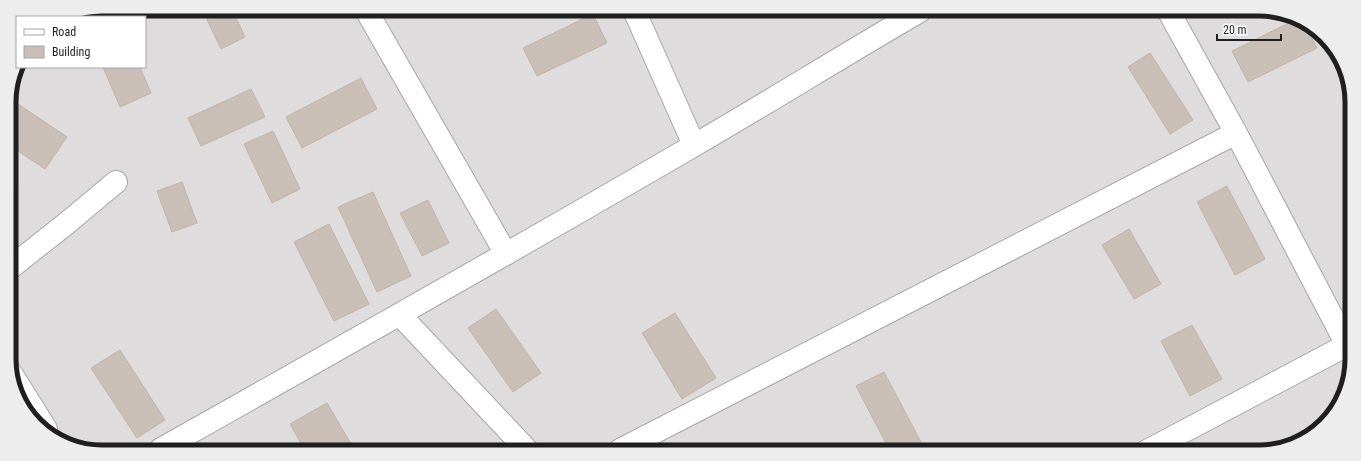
<svg xmlns="http://www.w3.org/2000/svg" width="1361" height="461" viewBox="0 0 1361 461" font-family="'Roboto Condensed',sans-serif">
<style>
.residential{fill:#dedcdc}
.building{fill:#cabfb7;stroke:#c4b3a5}
.lines{fill:none;stroke-linecap:round;stroke-linejoin:round}
.minor-casing{stroke:#a6a6a6;stroke-width:24}
.minor{stroke:#fff;stroke-width:22}
.rim{fill:none;stroke:#1f1f1f;stroke-width:5}
</style>
<rect width="100%" height="100%" fill="#f1ede5"/>
<path class="residential" d="M102,9L1283,12L1329,40L1350,84L1349,383L1316,433L1265,452L78,449L32,421L11,377L9,96L17,67H145V17H65Z"/>
<path class="building" d="M102,9H115L118,17H81L80,13Z
M202,9H232L245,37L221,49Z
M593,14L607,43L537,76L523,48Z
M1295,20L1306,26L1317,48L1248,82L1232,51Z
M1150,53L1193,120L1170,134L1128,67Z
M103,67H140L151,93L120,107Z
M361,78L377,109L302,148L286,117Z
M251,89L265,117L201,146L188,118Z
M9,98L67,137L45,169L9,145Z
M273,131L300,189L272,203L244,144Z
M182,182L197,223L172,232L157,191Z
M1227,186L1265,259L1235,275L1197,202Z
M373,192L411,276L377,292L338,207Z
M428,200L449,243L422,256L400,213Z
M329,224L369,304L334,321L294,242Z
M1129,229L1161,284L1134,299L1102,245Z
M496,309L541,373L513,392L468,328Z
M675,313L716,378L682,399L642,333Z
M1192,325L1222,379L1190,396L1161,341Z
M120,350L165,420L137,438L91,368Z
M884,372L921,442L904,451H890L856,386Z
M327,403L354,449H304L290,424Z"/>
<g class="lines">
<g class="minor-casing">
<path id="minor" d="M366,10L506,254
M634,10L694,145
M1169,12L1236,133L1349,349
M10,268L67,223L116,182
M400,315L527,450
M11,373L46,429
M161,449C339,349 516,249 693,146C769,102 844,55 920,11
M620,450L1236,133
M1145,452L1347,345"/>
</g>
<use href="#minor" class="minor"/>
</g>
<path d="M0 0H1361V461H0ZM102 16H1259A86 86 0 0 1 1345 102V359A86 86 0 0 1 1259 445H102A86 86 0 0 1 16 359V102A86 86 0 0 1 102 16Z" fill="#ededed" fill-rule="evenodd"/>
<path class="rim" d="M102 16H1259A86 86 0 0 1 1345 102V359A86 86 0 0 1 1259 445H102A86 86 0 0 1 16 359V102A86 86 0 0 1 102 16Z"/>
<rect x="16" y="16" width="130" height="52" fill="#ffffff" stroke="#a5a5a5"/>
<rect x="24" y="29" width="20" height="6" fill="#ffffff" stroke="#a5a5a5"/>
<text x="52" y="36" font-size="12" fill="#1f1f1f">Road</text>
<rect x="24" y="46" width="20" height="12" fill="#cabfb7" stroke="#a5a5a5"/>
<text x="52" y="56" font-size="12" fill="#1f1f1f">Building</text>
<path d="M1217 34v6h64v-6" fill="none" stroke="#1f1f1f" stroke-width="2"/>
<text x="1223" y="34" font-size="12" fill="#1f1f1f" stroke="#ffffff" stroke-width="3" paint-order="stroke">20 m</text>
</svg>
